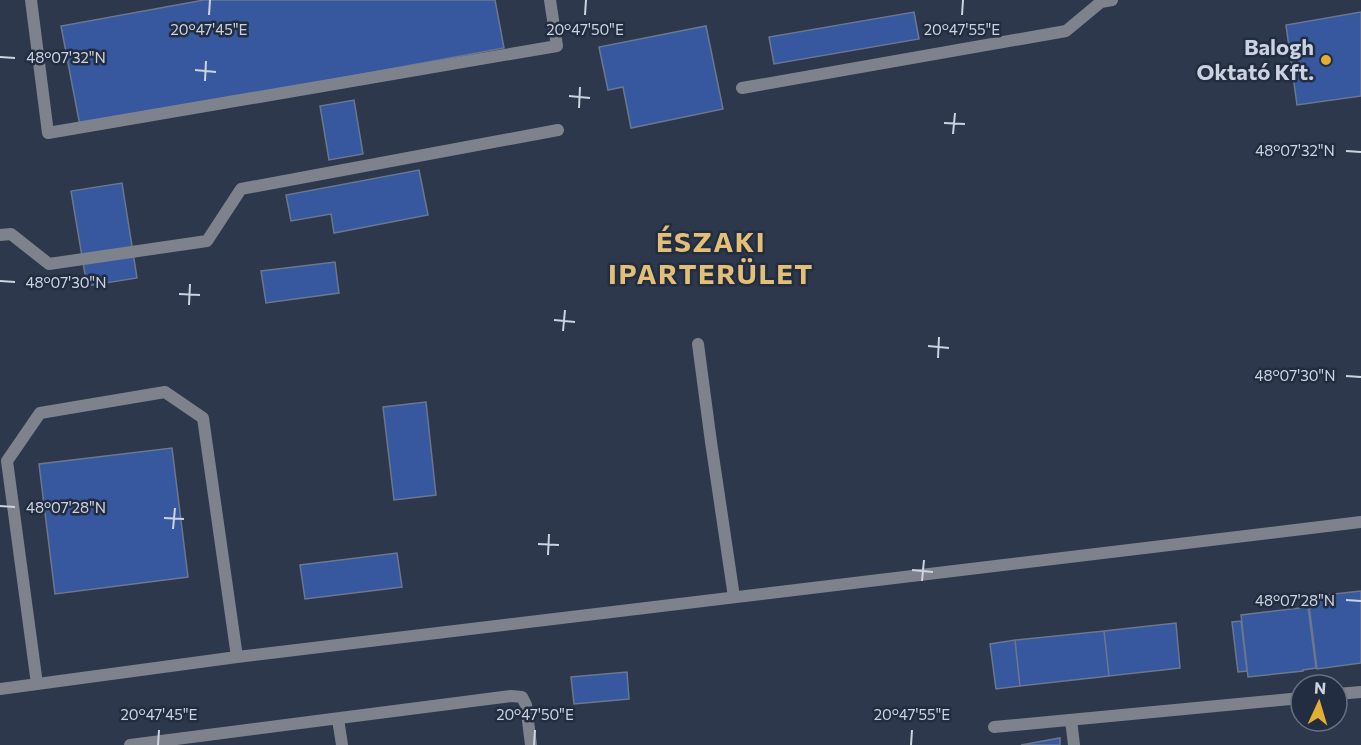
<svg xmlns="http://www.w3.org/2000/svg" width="1361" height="745" viewBox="0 0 1361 745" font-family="Commissioner,sans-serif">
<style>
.building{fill:#37589e;stroke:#6b778e;stroke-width:1.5}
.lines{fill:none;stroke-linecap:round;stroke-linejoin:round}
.service{stroke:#7d828d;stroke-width:12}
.ticks{fill:none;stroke:#ccd3e0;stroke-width:2}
.poi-dot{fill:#e3ae35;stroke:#232d41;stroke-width:2}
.labels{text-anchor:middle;stroke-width:5;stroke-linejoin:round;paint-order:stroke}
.poi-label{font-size:22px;font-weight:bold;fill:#ccd3e0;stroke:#232d41;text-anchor:end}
.district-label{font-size:28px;font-weight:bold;letter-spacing:1.5px;fill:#e3bf77;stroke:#232d41}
.ticks-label{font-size:15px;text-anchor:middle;fill:#ccd3e0;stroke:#232d41;stroke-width:5;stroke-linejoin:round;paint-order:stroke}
</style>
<rect width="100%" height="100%" fill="#2d384c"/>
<path class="building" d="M204,0H495L504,48L80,126L61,26Z
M914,12L919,39L774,64L769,37Z
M1361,12V96L1297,105L1286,25Z
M706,26L723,109L631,128L623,87L608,90L599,47Z
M354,100L363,154L329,160L320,106Z
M419,170L428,215L334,233L331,214L291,221L286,195Z
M122,183L137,278L87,286L71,191Z
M335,262L339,293L266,303L261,271Z
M426,402L436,495L394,500L383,407Z
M172,448L188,577L55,594L39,464Z
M397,553L402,587L305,599L300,565Z
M1361,591V663L1317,669L1308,597Z
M1308,607L1316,668L1303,670V671L1248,677L1241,615Z
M1241,621L1247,671L1238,672L1232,622Z
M1176,623L1180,668L1109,676L1104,631Z
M1104,631L1109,676L1020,686L1015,640Z
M1015,640L1020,686L996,689L990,644Z
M627,672L629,699L574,704L571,677Z
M1060,738V745H1021Z"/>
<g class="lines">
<path class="service" d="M31,0L48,133L557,46L550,0
M742,88L1066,31L1101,2L1112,0
M0,235L11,234L49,264L207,241L241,189L558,130
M698,344L711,442L734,597
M37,684L7,461L40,413L165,392L203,418L237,657
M0,689L237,657L1361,522
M1337,694L1361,692
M338,719L342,745
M1071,720L1074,745
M994,727L1301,698
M130,745L511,696L522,697L526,705L531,745"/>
</g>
<path class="ticks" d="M209,15L210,0M585,15L586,0M962,15L963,0M0,57L15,58M195,70L216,72M205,81L206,61M569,96L590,98M579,108L580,87M944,123L965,124M953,134L955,113M1346,151L1361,152M0,281L15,282M179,294L200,295M189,305L190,284M554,320L575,322M563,331L565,310M928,346L949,348M938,358L939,337M1346,376L1361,377M0,506L15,507M164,518L184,519M173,529L175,508M538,544L559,545M548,555L549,534M912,570L933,572M922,581L924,560M1346,600L1361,601M158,745L159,730M534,745L535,730M911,745L912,730"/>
<circle class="poi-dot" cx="1326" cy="60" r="6"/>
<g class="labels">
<g class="poi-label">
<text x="1314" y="55">Balogh<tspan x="1314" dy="25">Oktató Kft.</tspan></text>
</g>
<g class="district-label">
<text x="711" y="252">ÉSZAKI<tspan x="711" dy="32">IPARTERÜLET</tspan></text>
</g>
</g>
<g class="ticks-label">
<text x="209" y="35">20°47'45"E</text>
<text x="585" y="35">20°47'50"E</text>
<text x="962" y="35">20°47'55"E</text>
<text x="66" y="63">48°07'32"N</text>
<text x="1295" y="156">48°07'32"N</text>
<text x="66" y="288">48°07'30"N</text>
<text x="1295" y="381">48°07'30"N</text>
<text x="66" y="513">48°07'28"N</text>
<text x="1295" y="606">48°07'28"N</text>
<text x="159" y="720">20°47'45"E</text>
<text x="535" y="720">20°47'50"E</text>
<text x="912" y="720">20°47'55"E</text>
</g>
<g transform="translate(1319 703) rotate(4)"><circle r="28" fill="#232d41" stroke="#676f81" stroke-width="1.5"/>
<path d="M0-4.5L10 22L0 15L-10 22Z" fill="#e3ae35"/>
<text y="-9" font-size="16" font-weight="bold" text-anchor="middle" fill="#ccd3e0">N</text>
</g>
</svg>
